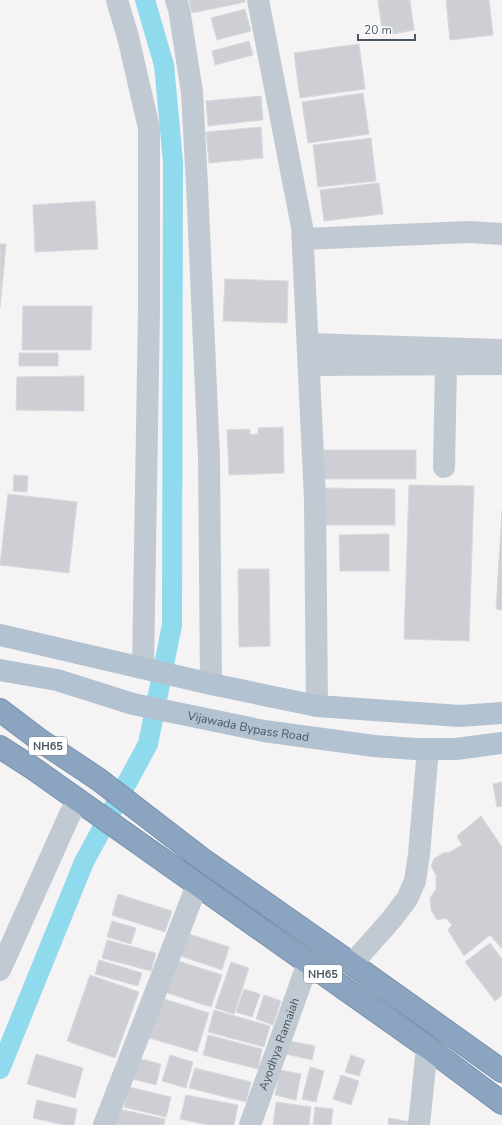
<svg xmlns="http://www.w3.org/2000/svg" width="502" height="1125" viewBox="0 0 502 1125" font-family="'Nunito Sans',sans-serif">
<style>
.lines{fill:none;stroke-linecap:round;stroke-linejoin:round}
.canal{stroke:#90daee;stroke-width:20}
.building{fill:#cdcfd5;stroke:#d7d9de}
.highway-casing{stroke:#7690ad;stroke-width:24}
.minor{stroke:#c1cad2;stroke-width:22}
.major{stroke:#b3c2d1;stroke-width:22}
.highway{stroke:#8ba5c1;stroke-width:22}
.labels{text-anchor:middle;stroke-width:3;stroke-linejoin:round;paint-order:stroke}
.shield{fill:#fff;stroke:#808990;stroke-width:1}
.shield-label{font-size:11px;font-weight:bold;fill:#4a5661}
.street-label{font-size:12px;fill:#4a5661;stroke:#fff}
</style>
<rect width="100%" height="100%" fill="#f5f3f3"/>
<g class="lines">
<path class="canal" d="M0,1069L84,862L148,744L172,625L173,162L164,65L145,0"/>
</g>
<path class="building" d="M189,0H245V2L192,13Z
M378,0H410L414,30L383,36Z
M446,0H489L493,35L450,40Z
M245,9L251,31L217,40L211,18Z
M249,41L253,55L215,65L212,51Z
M359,44L365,89L300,98L294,53Z
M363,93L369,134L308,143L302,102Z
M261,96L263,120L208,126L206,101Z
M261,127L263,158L209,163L206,132Z
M371,138L376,181L318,187L313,145Z
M379,183L383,214L324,221L320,190Z
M95,201L98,249L35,252L33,205Z
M0,244H6L0,308Z
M225,279L288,281L287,323L223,321Z
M23,306H92L91,350H22Z
M19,353H58V366H19Z
M84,376V411L16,410L17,377Z
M283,427L284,473L229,475L227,430L250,429V435L258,434V428Z
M323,450H416V479H322Z
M14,475L28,476L27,492L13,491Z
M409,485L474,486L469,641L404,639Z
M322,488L395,489V525H321Z
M8,494L77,502L69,573L0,565Z
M502,510V610L496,609Z
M389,534V571H340L339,535Z
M238,569H269L270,646L239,647Z
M502,782V806L497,807L493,784Z
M481,816L502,847V949L490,935L464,956L448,930L452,925L446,918L437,920L431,910L430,898L436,889V875L431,866L434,859L443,853L450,852L462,845L457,836Z
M118,894L172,911L165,932L112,915Z
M112,921L136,928L131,944L107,937Z
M183,932L229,947L222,970L175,954Z
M107,940L156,953L151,971L102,958Z
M490,943L502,959V995L495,1001L465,962Z
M172,959L222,975L211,1007L161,991Z
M99,960L142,973L138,986L95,974Z
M231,962L249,968L234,1014L215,1008Z
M90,975L139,992L115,1058L67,1041Z
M244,989L260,994L252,1017L236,1012Z
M264,995L281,1001L273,1025L256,1019Z
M158,997L209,1013L197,1052L146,1037Z
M214,1010L270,1026L264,1047L208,1032Z
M208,1035L262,1049L258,1069L203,1055Z
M284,1040L315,1046L312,1060L281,1053Z
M36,1054L83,1068L75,1098L27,1084Z
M170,1055L193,1062L186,1088L162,1081Z
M351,1055L365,1060L359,1076L345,1072Z
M137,1058L161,1064L156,1085L132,1079Z
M310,1067L324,1071L316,1102L302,1099Z
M195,1068L251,1082L246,1102L189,1088Z
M280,1070L301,1074L296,1100L275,1095Z
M341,1075L359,1081L351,1105L333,1099Z
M129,1087L171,1097L166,1117L124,1107Z
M186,1095L238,1105L234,1125H208L180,1119Z
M37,1100L77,1109L74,1125H64L33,1118Z
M276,1102L311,1107L309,1125H273Z
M315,1107L333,1109L331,1125H313Z
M114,1108L165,1119L164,1125H110Z
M389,1118L411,1122L410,1125H388Z"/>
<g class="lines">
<g class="highway-casing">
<path id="highway" d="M0,710L41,741L98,779L202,859L352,964L502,1071
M0,747L34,769L427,1047L502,1103"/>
</g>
<g class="minor">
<path d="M117,0L128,37L149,128V310L143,668"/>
<path d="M176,0L179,9L192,92L197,185L209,458L211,684"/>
<path d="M258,0L302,227L315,500L317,706"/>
<path d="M303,239L469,232L502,234"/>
<path d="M308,344L502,350"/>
<path d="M309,365L502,364"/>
<path d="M444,467L446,364"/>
<path d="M352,964L391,920L407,899L415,881L419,854L428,749"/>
<path d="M0,970L70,814L79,801"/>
<path d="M104,1125L197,885"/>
<path id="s1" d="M250,1125L308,963"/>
<path d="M419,1125L427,1047"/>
</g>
<g class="major">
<path d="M0,635L211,684L317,706L460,716L502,713"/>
<path id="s2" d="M0,670L57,680L133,704L264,731L374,746L415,749H456L502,743"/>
</g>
<use href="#highway" class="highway"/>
</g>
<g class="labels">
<g class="shield">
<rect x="29" y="737" width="38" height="18" rx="3"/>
<rect x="304" y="965" width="38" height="18" rx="3"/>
</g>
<g class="shield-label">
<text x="48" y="750">NH65</text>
<text x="323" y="978">NH65</text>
</g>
<g class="street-label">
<text dy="4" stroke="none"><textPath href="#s2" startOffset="255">Vijawada Bypass Road</textPath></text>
<text dy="4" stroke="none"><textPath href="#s1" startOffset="86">Ayodhya Ramaiah</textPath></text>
</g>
</g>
<path d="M358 34v6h57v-6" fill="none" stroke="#4a5661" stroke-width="2"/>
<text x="364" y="34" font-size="12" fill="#4a5661" stroke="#ffffff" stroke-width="3" paint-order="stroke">20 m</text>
</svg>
